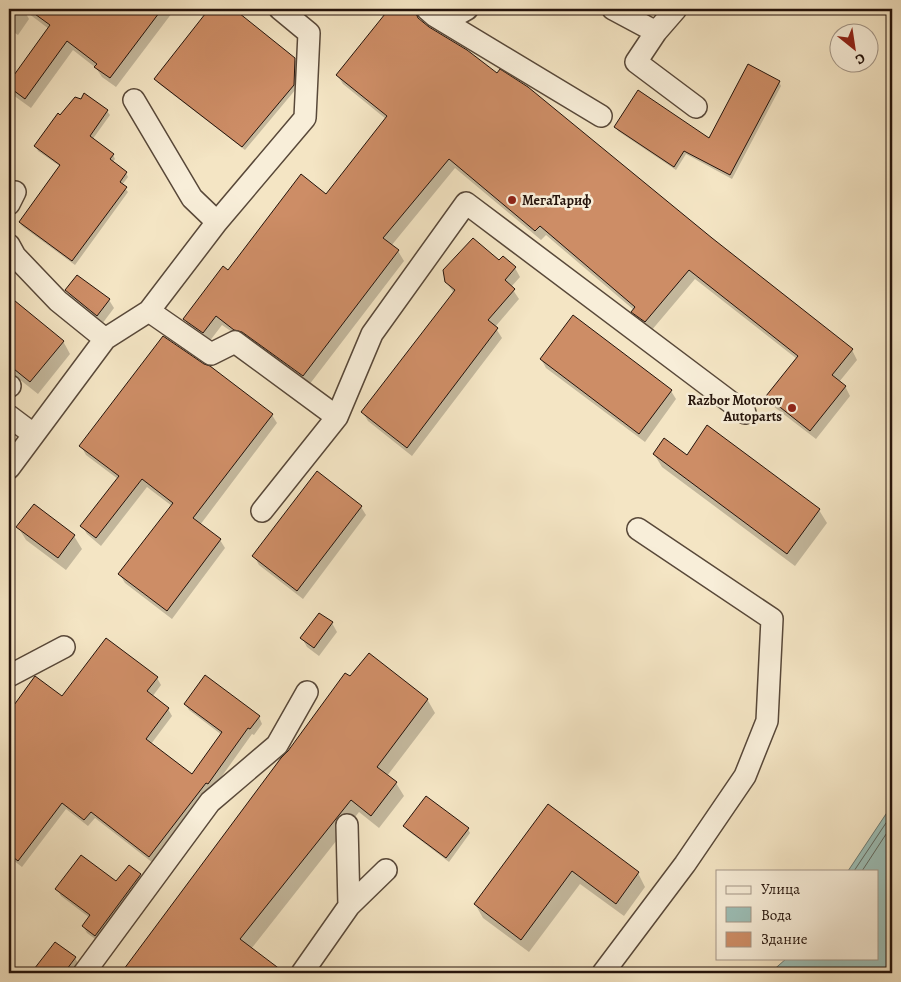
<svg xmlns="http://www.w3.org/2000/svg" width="901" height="982" viewBox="0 0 901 982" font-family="Alegreya,serif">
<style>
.water{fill:#9cbfb7;stroke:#6c7a72}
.shadow{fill:#0003}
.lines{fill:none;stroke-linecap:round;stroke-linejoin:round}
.shore{stroke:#606961;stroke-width:1}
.building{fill:#cd8d66;stroke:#24130b}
.minor-casing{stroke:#584839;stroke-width:24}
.minor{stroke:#f8eed9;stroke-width:21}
.poi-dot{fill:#8f2418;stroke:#f8eed9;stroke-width:2}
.labels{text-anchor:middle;stroke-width:5;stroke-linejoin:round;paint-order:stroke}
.poi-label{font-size:14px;font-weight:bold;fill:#24130b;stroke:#f8eed9;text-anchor:start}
</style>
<rect width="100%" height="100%" fill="#f4e5c4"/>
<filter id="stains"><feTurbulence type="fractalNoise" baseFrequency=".004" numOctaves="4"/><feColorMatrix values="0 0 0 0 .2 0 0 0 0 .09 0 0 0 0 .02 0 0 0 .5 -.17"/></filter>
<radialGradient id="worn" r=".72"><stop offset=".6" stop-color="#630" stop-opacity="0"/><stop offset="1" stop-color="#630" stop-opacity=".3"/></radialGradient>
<path class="water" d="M892,805V973H770L787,958H877V871H848Z"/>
<path class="shadow" d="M9,9H22L28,13L26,9H114L130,21L139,9H175L116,87L102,77L96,68L73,50L31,108L13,95L9,84L49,29L24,10L29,19L18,35L9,29Z
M211,9H232L294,58L297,63L296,89L245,150L158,83L156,79Z
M374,9H412L420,21L712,239L852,350L857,360L839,382L845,386L850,396L816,439L773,406L768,396L797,359L695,279L651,331L638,322L633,312L634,310L546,235L541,240L455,168L391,246L398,251L404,261L309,385L222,325L209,342L190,329L185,319L229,272L326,195L386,119L343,84L337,75L385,15Z
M652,9H661L658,13Z
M779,82L781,86L732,179L686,154L676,170L618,131L616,127L710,140Z
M107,111L110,115L92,140L113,155L115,159L112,163L126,173L128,177L122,185L128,192L75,265L22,226L20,223L61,167L38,151L36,147Z
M515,268L520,277L511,287L519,299L495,327L502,338L412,456L368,421L363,413L454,293L446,282Z
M66,290L109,300L114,308L102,324L72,299Z
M9,298L63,341L70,354L38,394L9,371Z
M541,359L671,391L676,399L645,442L546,368Z
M272,415L277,423L200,525L220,540L225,548L172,619L125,583L120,575L172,506L147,487L101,546L87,534L82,526L118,479L86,455L81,446Z
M707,427L819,510L827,523L795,566L662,467L654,454L687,457Z
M361,507L366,515L303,599L259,565L254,556Z
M18,527L74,536L82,549L66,570L26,540Z
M332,623L337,632L319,656L307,647L302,638Z
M36,678L62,698L157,678L161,685L152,697L168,709L172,716L151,744L192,776L222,735L189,710L185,704L259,717L262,724L254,735L252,734L212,790L153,863L95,818L88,826L66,809L22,867L9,857V715Z
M350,678L427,699L435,713L387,776L396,783L404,796L379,828L359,812L251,949L281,973H123L282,758Z
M426,798L468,829L470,833L449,862L407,830L405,826Z
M548,806L638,873L645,887L624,916L580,884L529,952L483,918L475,904Z
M129,867L140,875L144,882L99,942L87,933L83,926L90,918L61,896L57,889L117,883Z
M55,943L75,958L83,972L81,973H33Z"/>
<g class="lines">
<path class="shore" d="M854,871L892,814
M862,871L892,825"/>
</g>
<path class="building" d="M28,9H162L110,78L94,67L97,64L67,41L25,99L9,87V82L50,25Z
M209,9H234L295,58L294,85L242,147L154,79Z
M389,9H414L418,18L429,27L467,50L497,73L500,69L528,87L712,238L853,349L832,375L846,386L810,431L766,396L798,356L689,270L645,322L631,312L635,307L540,226L535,231L449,159L383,238L399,250L303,376L242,332L234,330L216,316L203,333L183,319L223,266L228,270L301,174L326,194L387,116L336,75Z
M748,64L780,81L730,175L684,151L674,167L614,127L638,90L709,138Z
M84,93L108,110L90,136L114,154L110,159L127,172L120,182L127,187L72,261L19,222L60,165L34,146L58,113L60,115L75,97L81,99Z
M473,238L499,260L503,256L516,267L505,280L515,289L488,320L498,328L407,448L361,412L455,290L445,282L443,270Z
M77,275L110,299L97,316L65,290Z
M9,296L64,341L30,382L9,365Z
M573,315L672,390L639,434L540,359Z
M163,336L204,364L210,366L273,414L193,518L221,539L167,611L118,574L173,503L142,479L96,538L80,526L119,476L79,446Z
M707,425L820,509L787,554L653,454L664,438L687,455Z
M317,471L362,506L297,591L252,556Z
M34,504L75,535L58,558L16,527Z
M319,613L333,622L314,648L300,638Z
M106,638L158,677L147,691L169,708L146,739L192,774L222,732L184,704L205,675L260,716L250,729L248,728L208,784L206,783L149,857L91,812L84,820L62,803L18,861L9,854V712L35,676L62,696Z
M369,653L428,699L377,767L397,782L371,816L351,800L240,939L285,973H121L281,758L288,751L345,673L350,676Z
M426,796L469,828L446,858L403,826Z
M548,804L639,872L616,904L572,871L521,940L474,904Z
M81,855L116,881L129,865L141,874L95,936L82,926L90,915L55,889Z
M55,942L76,957L64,973H31Z"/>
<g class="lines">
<g class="minor-casing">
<path id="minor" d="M427,9L435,16L601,116
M613,9L656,32L636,62L696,107
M435,16L446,21L467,9
M656,32L676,9
M134,100L192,198L217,222
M9,204L15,192
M9,245L15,256L58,301L105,339
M149,311L211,354L235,342L337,417L372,334L466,203L745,413
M9,386H10
M9,416L33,434
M9,468L105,339L149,311L217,222L305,118L309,33L280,9
M262,511L337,417
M9,676L64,647
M347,825L349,906
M84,973L210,802L277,745L307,692
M302,973L349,906L386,870
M603,973L685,864L745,776L767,721L772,619L638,529"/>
</g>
<use href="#minor" class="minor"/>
</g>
<g class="poi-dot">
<circle cx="512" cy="200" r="5"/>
<circle cx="792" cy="408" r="5"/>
</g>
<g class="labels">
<g class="poi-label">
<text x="522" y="205">МегаТариф</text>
<text x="782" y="405" text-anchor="end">Razbor Motorov<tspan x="782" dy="16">Autoparts</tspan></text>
</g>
</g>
<rect width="901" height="982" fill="none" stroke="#f4e5c4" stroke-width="30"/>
<rect x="10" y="10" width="881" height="962" fill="none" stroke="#24130b" stroke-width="2.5"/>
<rect x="15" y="15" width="871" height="952" fill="none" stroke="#24130b"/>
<rect x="716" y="870" width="162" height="90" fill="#f8eed9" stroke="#a39687"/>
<rect x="726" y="886" width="25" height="8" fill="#f8eed9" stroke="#a39687"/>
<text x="761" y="894" font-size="15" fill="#24130b">Улица</text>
<rect x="726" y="907" width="25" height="15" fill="#9cbfb7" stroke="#a39687"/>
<text x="761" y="920" font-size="15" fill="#24130b">Вода</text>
<rect x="726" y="932" width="25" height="15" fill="#cd8d66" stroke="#a39687"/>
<text x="761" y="944" font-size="15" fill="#24130b">Здание</text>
<g transform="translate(854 48) rotate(150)"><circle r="24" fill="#f8eed9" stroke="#a39687"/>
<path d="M0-4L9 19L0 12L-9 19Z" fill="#8f2418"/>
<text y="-8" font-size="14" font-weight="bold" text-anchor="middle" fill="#24130b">С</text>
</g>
<rect width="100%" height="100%" filter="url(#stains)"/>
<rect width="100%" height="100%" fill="url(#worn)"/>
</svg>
